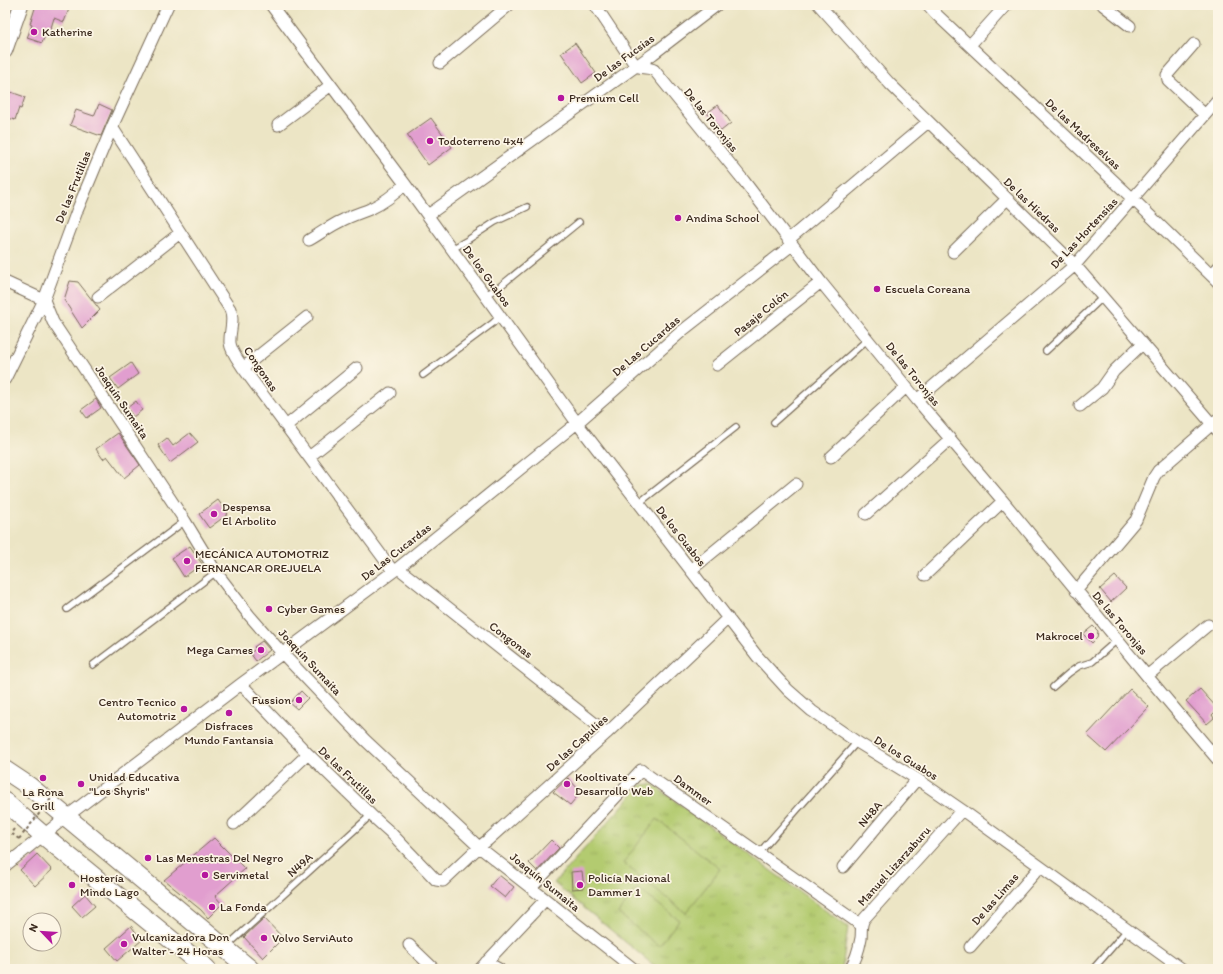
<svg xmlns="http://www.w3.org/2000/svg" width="1223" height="974" viewBox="0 0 1223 974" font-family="Itim,sans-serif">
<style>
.park{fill:url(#park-tufts);stroke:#777a46}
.garden{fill:#b3cb6f;stroke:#777a46}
.building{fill:#e19ecf}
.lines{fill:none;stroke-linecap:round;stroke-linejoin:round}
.service-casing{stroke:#796b58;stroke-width:8}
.minor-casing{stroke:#796b58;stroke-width:13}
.tertiary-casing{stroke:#796b58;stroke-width:16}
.primary-casing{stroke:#796b58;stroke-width:20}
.path{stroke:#796b58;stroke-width:2;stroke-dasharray:3 3;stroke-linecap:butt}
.service{stroke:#fff;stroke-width:5.5}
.minor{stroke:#fff;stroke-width:11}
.tertiary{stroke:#fff;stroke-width:14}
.primary{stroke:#fff;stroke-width:18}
.path-bridge{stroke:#796b58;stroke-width:2;stroke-dasharray:3 3;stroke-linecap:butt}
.poi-dot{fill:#b5179e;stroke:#fcf5e5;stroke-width:1.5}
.labels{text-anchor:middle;stroke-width:3.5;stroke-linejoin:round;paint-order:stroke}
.poi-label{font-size:12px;fill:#3b2a1e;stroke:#fcf5e5;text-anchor:start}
.street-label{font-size:12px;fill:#3b2a1e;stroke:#fcf5e5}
</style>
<defs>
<pattern id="park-tufts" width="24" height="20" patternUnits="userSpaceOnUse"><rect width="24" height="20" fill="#b3cb6f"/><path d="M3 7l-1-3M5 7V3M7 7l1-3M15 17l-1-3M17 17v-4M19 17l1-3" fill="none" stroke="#9bae60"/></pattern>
</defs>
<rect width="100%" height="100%" fill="#fcf5e5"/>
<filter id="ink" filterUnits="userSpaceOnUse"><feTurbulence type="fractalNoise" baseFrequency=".025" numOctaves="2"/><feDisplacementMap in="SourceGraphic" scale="8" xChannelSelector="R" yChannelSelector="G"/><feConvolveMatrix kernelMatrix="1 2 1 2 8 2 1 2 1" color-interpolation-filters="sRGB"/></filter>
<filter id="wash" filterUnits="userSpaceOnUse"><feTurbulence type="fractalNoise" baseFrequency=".012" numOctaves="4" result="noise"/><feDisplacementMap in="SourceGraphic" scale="16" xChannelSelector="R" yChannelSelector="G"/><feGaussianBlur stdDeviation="0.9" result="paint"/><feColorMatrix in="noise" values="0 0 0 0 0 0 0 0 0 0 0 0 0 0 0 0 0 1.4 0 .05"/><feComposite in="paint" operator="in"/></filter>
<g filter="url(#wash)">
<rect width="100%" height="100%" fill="#ece5c5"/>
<path class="park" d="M652,784L848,927L842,969H658L554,883L641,785Z"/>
<path class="garden" d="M657,819L720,869L686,913L623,863Z
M637,888L679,920L659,946L618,913Z"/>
<g id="blocks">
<path class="building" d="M36,5H66L65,8L69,9L64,22L54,18L50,31L47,30L42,43L27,38L32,25L30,24Z
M575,43L596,73L582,83L561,53Z
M8,91L25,97L21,109L19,108L15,120L5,117V99Z
M99,104L112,110L101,136L70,125L76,110L94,116Z
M718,105L731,123L721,131L707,113Z
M431,118L452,147L428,165L407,135Z
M70,281L78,282L100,310L82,328L64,300Z
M131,363L138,374L118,389L110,378Z
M96,399L101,408L87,418L81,410Z
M136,401L142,410L133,417L127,408Z
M118,433L140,465L124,478L107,456L103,459L96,449Z
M190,433L198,442L170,463L158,445L167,438L173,446Z
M218,500L228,514L209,528L199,514Z
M190,546L202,564L184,577L172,558Z
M1115,576L1126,588L1111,602L1100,589Z
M1093,626L1098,631L1097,638L1092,643L1083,634Z
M262,641L270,650L256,661L250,653L256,649L254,647Z
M1130,689L1149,707L1106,752L1087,735Z
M1200,689L1218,709L1212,715L1214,718L1207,724L1186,701Z
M301,691L308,698L297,709L290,703Z
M568,778L581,792L570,805L553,792Z
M214,838L245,869L215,896L222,904L208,918L201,910L164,880Z
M551,840L559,848L537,871L529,863Z
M37,854L52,870L35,886L20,870Z
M582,871L584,888L572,889L571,872Z
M499,875L514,887L505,898L490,886Z
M85,894L95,906L82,917L72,906Z
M264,918L283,938L263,958L244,937Z
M131,926L142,940L117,961L106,948Z"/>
</g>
</g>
<g filter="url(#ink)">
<use href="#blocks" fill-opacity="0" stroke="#796b58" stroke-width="1"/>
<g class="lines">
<g class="service-casing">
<path id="service" d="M452,249L466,241L495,222L527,207
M1209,273L1218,264
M485,295L498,288L579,222
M1046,351L1102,298
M423,375L493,323L500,316
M774,422L868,339
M639,503L736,427
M67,609L185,521
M93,665L216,572
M1053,687L1069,673L1079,666L1092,662L1117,640
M759,853L857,742
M226,947L371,815
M1093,969L1127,930"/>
</g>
<g class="minor-casing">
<path id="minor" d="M271,5L405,184L577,423L757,656L788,690L812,711L857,742L917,779L962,810L1182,969
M595,5L635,65C641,70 648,66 654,70L744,181L821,282L917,400L1003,501L1147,676L1218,760
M819,5L890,84L1075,265L1218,431
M928,5L937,15L1133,199L1218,282
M1103,5L1130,26
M1194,44L1167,75L1168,80L1205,115
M970,45L1006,5
M440,63L509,5
M278,125L331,85
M112,127L230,309C235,320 229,332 230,343C231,352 239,361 243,368L393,571
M428,215L653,54L717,5
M309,240C320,234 330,226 341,221C350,216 360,213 370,209C383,203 395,194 405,184
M788,240L928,122
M953,252L1007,199
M5,282L44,300L53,322L185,521L216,572L249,615L282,653L365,740L479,847L634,969
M98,297L180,233
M717,365L821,282
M243,368L307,317
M5,379L44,300L77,211L112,127L168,5
M917,400L1075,265L1218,100
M1080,406L1102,388L1114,371L1142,344
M286,426L357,368
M309,457L390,393
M831,457L906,387
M866,514L950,439
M398,568L607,733
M691,570L796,484
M925,575L1003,501
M1076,591L1136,520L1154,477L1158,471L1218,419
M1147,676L1208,625
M241,684L308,754L371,815L390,832L436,880L443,881L479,847L488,840L607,733L728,618
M234,824L308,754
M5,866L66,817L241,684L398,568L577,423L682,331L792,245
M843,867L917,779
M531,888L641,770L642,771L861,925
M409,945L434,969
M970,947L1040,867
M486,962L499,969
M480,969L545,900
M850,969C856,960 859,949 861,938C862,931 860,926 864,919L962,810"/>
</g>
<g class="tertiary-casing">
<path id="tertiary" d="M5,51L21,5"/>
</g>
<g class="primary-casing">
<path id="primary" d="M5,770L29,786L250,969
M5,802L43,835L207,969"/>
</g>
<path class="path" d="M14,829L11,833L19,839"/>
<use href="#service" class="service"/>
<use href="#minor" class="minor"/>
<use href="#tertiary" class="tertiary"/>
<use href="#primary" class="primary"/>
<path class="path-bridge" d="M19,839L54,795"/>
</g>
</g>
<g class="poi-dot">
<circle cx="34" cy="32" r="4"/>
<circle cx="561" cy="98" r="4"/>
<circle cx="430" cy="141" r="4"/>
<circle cx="678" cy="218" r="4"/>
<circle cx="877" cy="289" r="4"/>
<circle cx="214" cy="514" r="4"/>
<circle cx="187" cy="561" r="4"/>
<circle cx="269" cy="609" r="4"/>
<circle cx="1091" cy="636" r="4"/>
<circle cx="261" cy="650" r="4"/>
<circle cx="299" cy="700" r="4"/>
<circle cx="184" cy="709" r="4"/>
<circle cx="229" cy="713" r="4"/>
<circle cx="43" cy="778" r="4"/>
<circle cx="81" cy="784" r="4"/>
<circle cx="567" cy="784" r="4"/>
<circle cx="148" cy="858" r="4"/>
<circle cx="205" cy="875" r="4"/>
<circle cx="72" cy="885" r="4"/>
<circle cx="580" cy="885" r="4"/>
<circle cx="212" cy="907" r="4"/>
<circle cx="264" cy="938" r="4"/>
<circle cx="124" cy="944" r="4"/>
</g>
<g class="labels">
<g class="poi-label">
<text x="42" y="36">Katherine</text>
<text x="569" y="102">Premium Cell</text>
<text x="438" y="145">Todoterreno 4x4</text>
<text x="686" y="222">Andina School</text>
<text x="885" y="293">Escuela Coreana</text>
<text x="222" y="511">Despensa<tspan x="222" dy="14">El Arbolito</tspan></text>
<text x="195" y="558">MECÁNICA AUTOMOTRIZ<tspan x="195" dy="14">FERNANCAR OREJUELA</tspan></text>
<text x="277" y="613">Cyber Games</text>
<text x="1083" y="640" text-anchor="end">Makrocel</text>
<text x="253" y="654" text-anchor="end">Mega Carnes</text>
<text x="291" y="704" text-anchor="end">Fussion</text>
<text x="176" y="706" text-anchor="end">Centro Tecnico<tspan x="176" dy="14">Automotriz</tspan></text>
<text x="229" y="730" text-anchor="middle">Disfraces<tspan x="229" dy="14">Mundo Fantansia</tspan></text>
<text x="89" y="781">Unidad Educativa<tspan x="89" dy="14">"Los Shyris"</tspan></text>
<text x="575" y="781">Kooltivate -<tspan x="575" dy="14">Desarrollo Web</tspan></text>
<text x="43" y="796" text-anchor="middle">La Rona<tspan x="43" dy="14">Grill</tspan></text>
<text x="156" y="862">Las Menestras Del Negro</text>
<text x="213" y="879">Servimetal</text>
<text x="80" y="882">Hostería<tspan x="80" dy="14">Mindo Lago</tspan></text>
<text x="588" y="882">Policía Nacional<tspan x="588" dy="14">Dammer 1</tspan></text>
<text x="220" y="911">La Fonda</text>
<text x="132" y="941">Vulcanizadora Don<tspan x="132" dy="14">Walter - 24 Horas</tspan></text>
<text x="272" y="942">Volvo ServiAuto</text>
</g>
<g class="street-label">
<text transform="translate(624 58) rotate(-36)" y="4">De las Fucsias</text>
<text transform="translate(711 120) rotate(51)" y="4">De las Toronjas</text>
<text transform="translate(1083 134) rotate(43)" y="4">De las Madreselvas</text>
<text transform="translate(73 187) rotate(-68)" y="4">De las Frutillas</text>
<text transform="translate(1032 205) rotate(44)" y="4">De las Hiedras</text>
<text transform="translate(1084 233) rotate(-47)" y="4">De Las Hortensias</text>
<text transform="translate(487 276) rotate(54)" y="4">De los Guabos</text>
<text transform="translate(761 313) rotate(-39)" y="4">Pasaje Colón</text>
<text transform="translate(646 346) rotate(-41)" y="4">De Las Cucardas</text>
<text transform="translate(261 369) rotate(56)" y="4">Congonas</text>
<text transform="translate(913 374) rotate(51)" y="4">De las Toronjas</text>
<text transform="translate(122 402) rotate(56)" y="4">Joaquín Sumaita</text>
<text transform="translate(681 536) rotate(52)" y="4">De los Guabos</text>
<text transform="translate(396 552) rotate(-38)" y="4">De Las Cucardas</text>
<text transform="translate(1120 623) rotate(50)" y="4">De las Toronjas</text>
<text transform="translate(511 640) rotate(38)" y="4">Congonas</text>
<text transform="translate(310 662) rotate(47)" y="4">Joaquín Sumaita</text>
<text transform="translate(577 743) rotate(-42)" y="4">De las Capulies</text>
<text transform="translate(906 758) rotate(32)" y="4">De los Guabos</text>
<text transform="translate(348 775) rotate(44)" y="4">De las Frutillas</text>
<text transform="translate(693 790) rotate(36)" y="4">Dammer</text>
<text transform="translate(870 814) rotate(-50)" y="4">N48A</text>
<text transform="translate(300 865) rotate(-42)" y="4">N49A</text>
<text transform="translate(894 866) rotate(-48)" y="4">Manuel Lizarzaburu</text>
<text transform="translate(545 882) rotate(39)" y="4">Joaquín Sumaita</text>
<text transform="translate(995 899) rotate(-49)" y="4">De las Limas</text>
</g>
</g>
<rect width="1223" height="974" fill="none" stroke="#fcf5e5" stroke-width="20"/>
<g transform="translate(42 932) rotate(295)"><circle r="19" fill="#fcf5e5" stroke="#afa495"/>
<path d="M0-3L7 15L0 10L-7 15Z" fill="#b5179e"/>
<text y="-6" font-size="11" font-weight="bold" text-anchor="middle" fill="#3b2a1e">N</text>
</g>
</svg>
